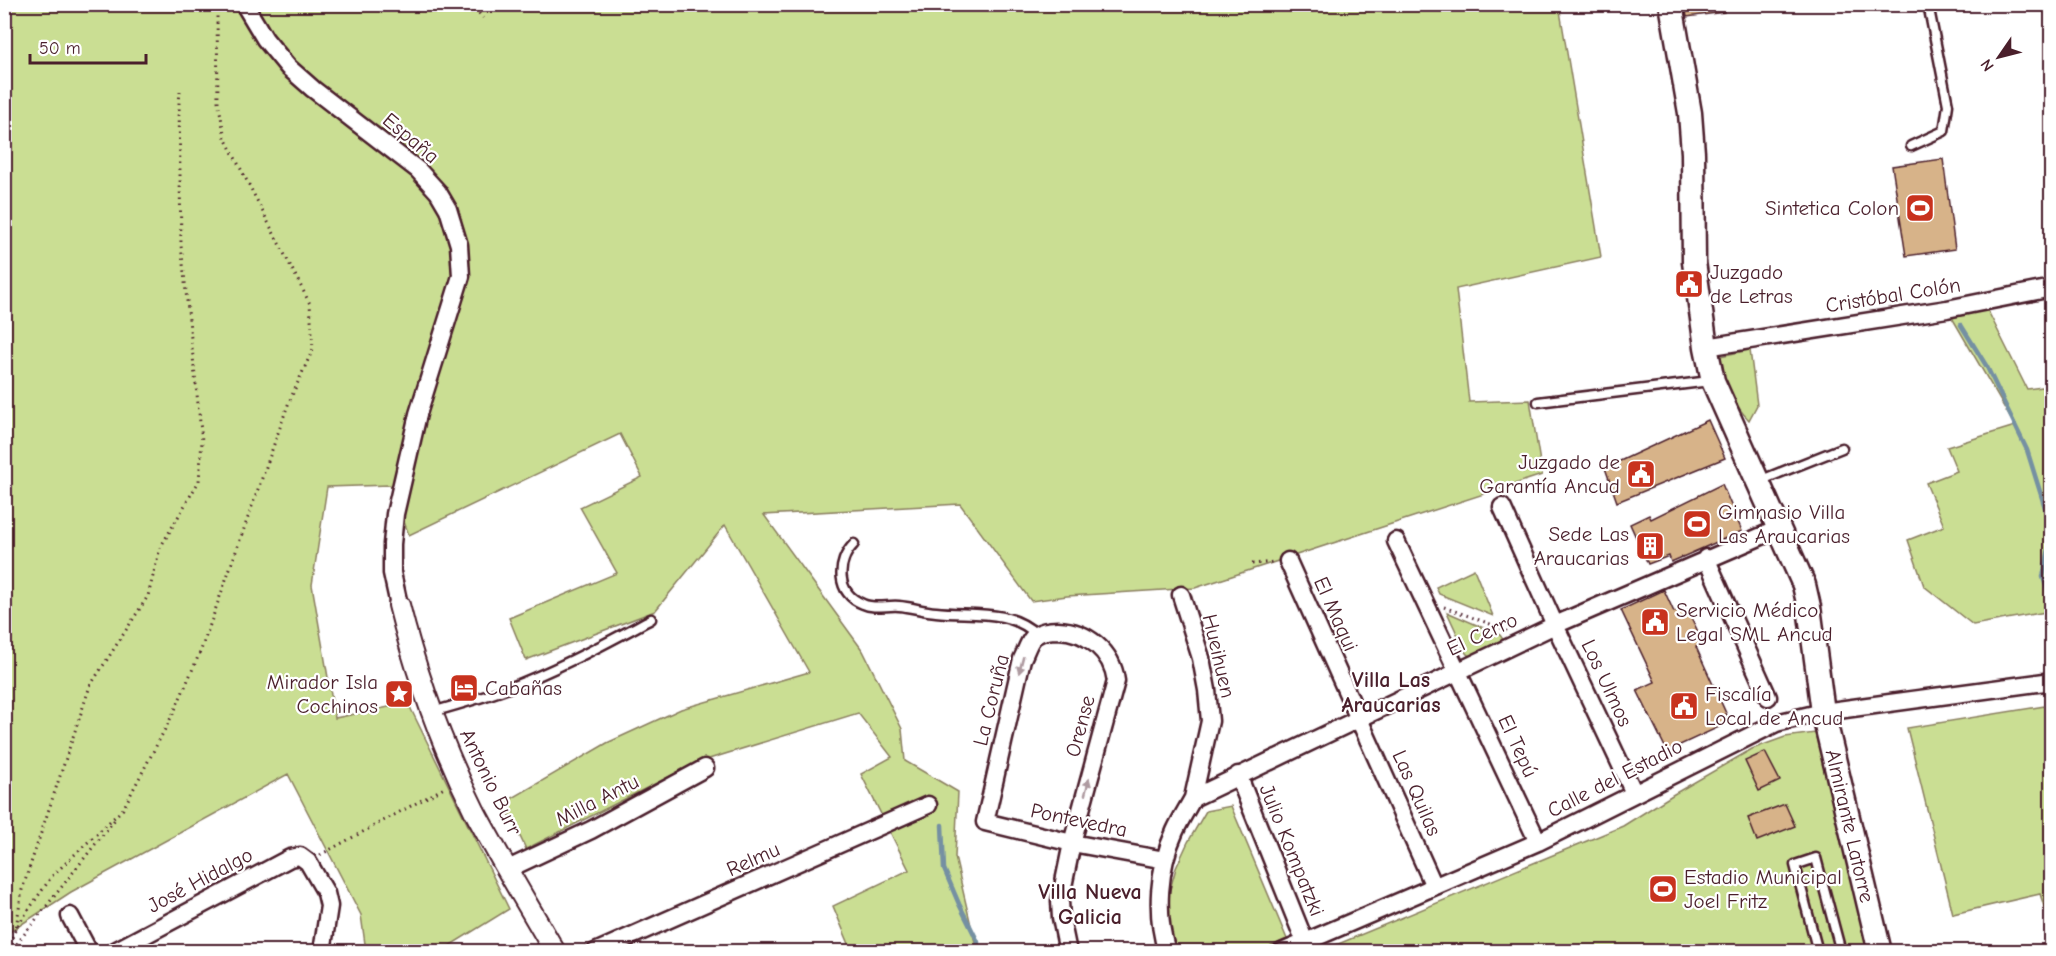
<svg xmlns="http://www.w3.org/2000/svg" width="2056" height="956" viewBox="0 0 2056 956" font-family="'Comic Neue',sans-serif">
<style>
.green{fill:#cade93;stroke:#8a7e5f;stroke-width:1.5}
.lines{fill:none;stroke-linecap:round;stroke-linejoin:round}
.stream{stroke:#7490a2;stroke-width:4.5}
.building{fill:#d7b389;stroke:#4a1f2b;stroke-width:1.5}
.service-casing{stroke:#4a1f2b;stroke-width:13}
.minor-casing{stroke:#4a1f2b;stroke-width:21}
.tertiary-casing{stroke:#4a1f2b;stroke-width:24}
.secondary-casing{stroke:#4a1f2b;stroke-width:27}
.path{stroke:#4a1f2b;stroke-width:3;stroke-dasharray:1.5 4.5;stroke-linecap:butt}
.service{stroke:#fff;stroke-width:8}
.minor{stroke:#fff;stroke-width:16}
.tertiary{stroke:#fff;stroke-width:20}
.secondary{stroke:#fff;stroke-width:22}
.oneway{fill:#ae9aa0}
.labels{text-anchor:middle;stroke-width:4.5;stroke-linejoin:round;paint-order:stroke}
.street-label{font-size:21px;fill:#4a1f2b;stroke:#fff}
.poi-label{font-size:21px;fill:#4a1f2b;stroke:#fff;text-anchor:start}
.neighbourhood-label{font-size:22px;font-weight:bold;fill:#4a1f2b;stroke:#fff}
</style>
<rect width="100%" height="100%" fill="#fff"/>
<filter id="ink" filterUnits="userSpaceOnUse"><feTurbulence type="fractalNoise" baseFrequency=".0167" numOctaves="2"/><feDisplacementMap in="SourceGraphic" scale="12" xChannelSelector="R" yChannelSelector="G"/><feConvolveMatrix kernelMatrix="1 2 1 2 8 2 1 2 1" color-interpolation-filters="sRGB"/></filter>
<g filter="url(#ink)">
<path class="green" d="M5,5H1559L1601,257L1456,289L1469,402L1530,400L1542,475L1195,588L1067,596L1031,601L960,504L764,515L863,651L902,729L905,761L958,792L955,857L977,951H852L833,906L909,870L861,774L892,757L858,713L696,763L526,849L504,803L607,743L681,709L809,672L725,525L655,611L526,660L509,618L617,573L580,507L642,477L620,434L409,535L390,485L327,487L312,585L335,718L408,703L509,909L441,951H366L361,915L288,774L71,892L5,935Z
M1984,303L2027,389L2050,386L2047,359H2051V611L1973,625L1924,586L1908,540L1944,526L1926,483L1957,471L1947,447L2015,426L1947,309Z
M1750,350L1757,405L1749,420C1731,402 1724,380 1720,356Z
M1474,569L1493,616L1439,594L1436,587Z
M1447,612L1500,635L1506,644L1471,658L1466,653Z
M2051,705V927L2040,894L1953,914L1907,728Z
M1815,733L1872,951L1319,952L1623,826L1674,794L1752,749L1785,737Z
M1231,806L1287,939L1260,951H1176L1168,929L1169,893L1176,868L1188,842L1206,811Z"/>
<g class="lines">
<path class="stream" d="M1961,325L1987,367L2027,450L2052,530
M2052,535L2043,577L2052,603
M942,825L944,869L959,904L978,942L977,952"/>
</g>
<path class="building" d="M1685,4H1723L1724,12L1687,17Z
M1943,159L1955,249L1906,256L1892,166Z
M1708,420L1725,458L1617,502L1605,468Z
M1722,484L1742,531L1671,562L1669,556L1648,564L1630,524L1649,515L1651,519Z
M1664,590L1674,612L1686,607L1704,644L1696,647L1730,722L1667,751L1637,690L1655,682L1621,610Z
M1765,752L1780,781L1759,791L1745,761Z
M1785,804L1795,826L1757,841L1748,818Z"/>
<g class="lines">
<g class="service-casing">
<path id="service" d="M1911,146L1944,131L1948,105L1928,4
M1538,402L1710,381
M1759,481L1842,448
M854,544C836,562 836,594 863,604C873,609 888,605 899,606C911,607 923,611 936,612C970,616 1009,608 1036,634
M432,712C457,705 482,698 506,689C557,670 604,644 651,619
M1818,952L1795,865L1816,858L1841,952"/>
</g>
<g class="minor-casing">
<path id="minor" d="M244,4L265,39L288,67L313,89L418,170L438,192L448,209L459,245L461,276L418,414L395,514L392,544V573L399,605
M1706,347L1947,309L2052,288
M1502,507L1555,625L1634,793
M1396,541L1538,842
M1706,558L1768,697
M1288,561L1434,886
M1181,595L1201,658L1207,690L1210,721L1193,798
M1238,775L1305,942
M508,869L591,830L705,768
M70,916L89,952
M113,952L290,858L300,856L308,862L326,893L329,906L322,952
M595,952L928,805
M1068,952L1061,918L1060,901L1072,843L1116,681C1112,651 1087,631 1058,630C1051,630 1042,631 1036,635C1029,639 1026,652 1022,659L985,822L1072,843L1165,860
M1167,952C1155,914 1158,868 1175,831C1180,820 1187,809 1193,798L1555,625L1778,529
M1282,952L1538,842L1776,723L1823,712L2052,681"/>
</g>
<g class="tertiary-casing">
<path id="tertiary" d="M399,605C417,677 442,746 475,812C500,859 528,905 555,952"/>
</g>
<g class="secondary-casing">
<path id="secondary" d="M1671,4L1690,113L1693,153L1694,262L1706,347L1713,381L1804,585L1809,607L1823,712L1880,952"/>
</g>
<path class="path" d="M471,4L483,18
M1252,564L1274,562
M1444,607L1504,629L1507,632
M320,855L446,787
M4,936L16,928L52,876L123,809L174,712L201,650L289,402L313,349L310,304L225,138L218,101L217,15L223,4
M11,949L10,943L16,928L22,890L90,686L148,596L160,548L199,481L202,441L181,245L179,103L180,91
M8,952L15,946L116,818"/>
<use href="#service" class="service"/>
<use href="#minor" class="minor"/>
<use href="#tertiary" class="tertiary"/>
<use href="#secondary" class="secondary"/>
</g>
<defs><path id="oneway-solid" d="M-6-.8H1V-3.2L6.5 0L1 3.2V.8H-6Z" transform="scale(1.5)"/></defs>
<g class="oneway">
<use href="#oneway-solid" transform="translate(1021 665) rotate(105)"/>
<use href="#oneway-solid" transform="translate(1087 787) rotate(-75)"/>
</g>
</g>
<defs>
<g id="stadium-square" transform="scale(1.5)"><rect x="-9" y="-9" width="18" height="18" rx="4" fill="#c8321e" stroke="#fff"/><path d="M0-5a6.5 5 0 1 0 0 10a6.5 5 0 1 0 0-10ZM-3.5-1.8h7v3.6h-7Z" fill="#fff"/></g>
<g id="civic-square" transform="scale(1.5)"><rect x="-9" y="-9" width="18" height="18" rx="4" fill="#c8321e" stroke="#fff"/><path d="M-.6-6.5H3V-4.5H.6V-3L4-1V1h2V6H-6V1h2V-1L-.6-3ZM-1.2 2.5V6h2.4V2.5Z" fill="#fff"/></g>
<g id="building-square" transform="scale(1.5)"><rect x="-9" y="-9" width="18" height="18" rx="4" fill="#c8321e" stroke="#fff"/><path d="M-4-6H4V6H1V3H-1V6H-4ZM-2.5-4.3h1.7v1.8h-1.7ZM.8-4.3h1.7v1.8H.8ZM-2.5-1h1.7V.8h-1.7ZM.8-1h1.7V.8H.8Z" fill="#fff"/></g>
<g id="hotel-square" transform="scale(1.5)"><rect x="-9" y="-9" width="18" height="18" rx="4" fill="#c8321e" stroke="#fff"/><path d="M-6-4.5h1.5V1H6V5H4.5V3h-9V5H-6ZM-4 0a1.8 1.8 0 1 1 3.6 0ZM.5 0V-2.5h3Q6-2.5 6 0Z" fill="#fff"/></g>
<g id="sight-square" transform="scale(1.5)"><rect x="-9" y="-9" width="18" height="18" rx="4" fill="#c8321e" stroke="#fff"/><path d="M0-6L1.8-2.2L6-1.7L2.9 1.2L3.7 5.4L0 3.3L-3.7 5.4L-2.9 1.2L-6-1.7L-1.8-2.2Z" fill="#fff"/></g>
</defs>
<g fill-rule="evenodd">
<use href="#stadium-square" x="1920" y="208"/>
<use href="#civic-square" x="1689" y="284"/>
<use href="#civic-square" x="1641" y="474"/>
<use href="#stadium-square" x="1697" y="524"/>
<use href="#building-square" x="1650" y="546"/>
<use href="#civic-square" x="1655" y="622"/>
<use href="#hotel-square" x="464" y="688"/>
<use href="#sight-square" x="399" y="694"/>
<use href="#civic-square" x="1684" y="706"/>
<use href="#stadium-square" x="1663" y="889"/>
</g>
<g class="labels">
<g class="street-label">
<text transform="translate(411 138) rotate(40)" y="7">España</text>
<text transform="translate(1893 295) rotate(-9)" y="7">Cristóbal Colón</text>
<text transform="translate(1336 614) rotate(66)" y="7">El Maqui</text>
<text transform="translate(1482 634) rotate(-25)" y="7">El Cerro</text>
<text transform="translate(1219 656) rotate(77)" y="7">Hueihuen</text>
<text transform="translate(1607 683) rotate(65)" y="7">Los Ulmos</text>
<text transform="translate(991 700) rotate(-76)" y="7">La Coruña</text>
<text transform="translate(1080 726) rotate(-75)" y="7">Orense</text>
<text transform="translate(1518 746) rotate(65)" y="7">El Tepú</text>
<text transform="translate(1615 778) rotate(-27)" y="7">Calle del Estadio</text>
<text transform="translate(491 782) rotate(64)" y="7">Antonio Burr</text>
<text transform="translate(1417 793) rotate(66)" y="7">Las Quilas</text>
<text transform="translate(597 800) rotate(-27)" y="7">Milla Antu</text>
<text transform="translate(1079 820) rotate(12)" y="7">Pontevedra</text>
<text transform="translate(1850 826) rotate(77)" y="7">Almirante Latorre</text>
<text transform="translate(1292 850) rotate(68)" y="7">Julio Kompatzki</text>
<text transform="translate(753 859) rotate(-24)" y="7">Relmu</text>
<text transform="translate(200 880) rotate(-28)" y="7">José Hidalgo</text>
</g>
<g class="poi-label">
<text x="1899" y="215" text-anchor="end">Sintetica Colon</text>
<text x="1710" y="279">Juzgado<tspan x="1710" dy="24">de Letras</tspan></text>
<text x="1620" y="469" text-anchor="end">Juzgado de<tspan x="1620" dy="24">Garantía Ancud</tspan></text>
<text x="1718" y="519">Gimnasio Villa<tspan x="1718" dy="24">Las Araucarias</tspan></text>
<text x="1629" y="541" text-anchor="end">Sede Las<tspan x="1629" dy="24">Araucarias</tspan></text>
<text x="1676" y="617">Servicio Médico<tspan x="1676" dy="24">Legal SML Ancud</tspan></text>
<text x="378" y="689" text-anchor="end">Mirador Isla<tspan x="378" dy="24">Cochinos</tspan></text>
<text x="485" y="695">Cabañas</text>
<text x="1705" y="701">Fiscalía<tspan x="1705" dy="24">Local de Ancud</tspan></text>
<text x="1684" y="884">Estadio Municipal<tspan x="1684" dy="24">Joel Fritz</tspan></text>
</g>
<g class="neighbourhood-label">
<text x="1391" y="687">Villa Las<tspan x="1391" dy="25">Araucarias</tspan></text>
<text x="1090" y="899">Villa Nueva<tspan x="1090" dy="25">Galicia</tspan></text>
</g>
</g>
<rect width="2056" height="956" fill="none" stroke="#fff" stroke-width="24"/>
<rect x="12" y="12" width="2032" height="932" fill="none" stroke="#4a1f2b" stroke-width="2" filter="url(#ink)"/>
<g transform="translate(1999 57) rotate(235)" stroke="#ffffff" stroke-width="4.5" paint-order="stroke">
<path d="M0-4.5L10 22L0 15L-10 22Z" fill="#4a1f2b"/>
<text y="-9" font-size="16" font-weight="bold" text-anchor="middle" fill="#4a1f2b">N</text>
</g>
<path d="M30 54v9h116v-9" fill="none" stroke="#4a1f2b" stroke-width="3"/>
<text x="39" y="54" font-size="18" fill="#4a1f2b" stroke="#ffffff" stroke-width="4.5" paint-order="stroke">50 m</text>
</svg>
